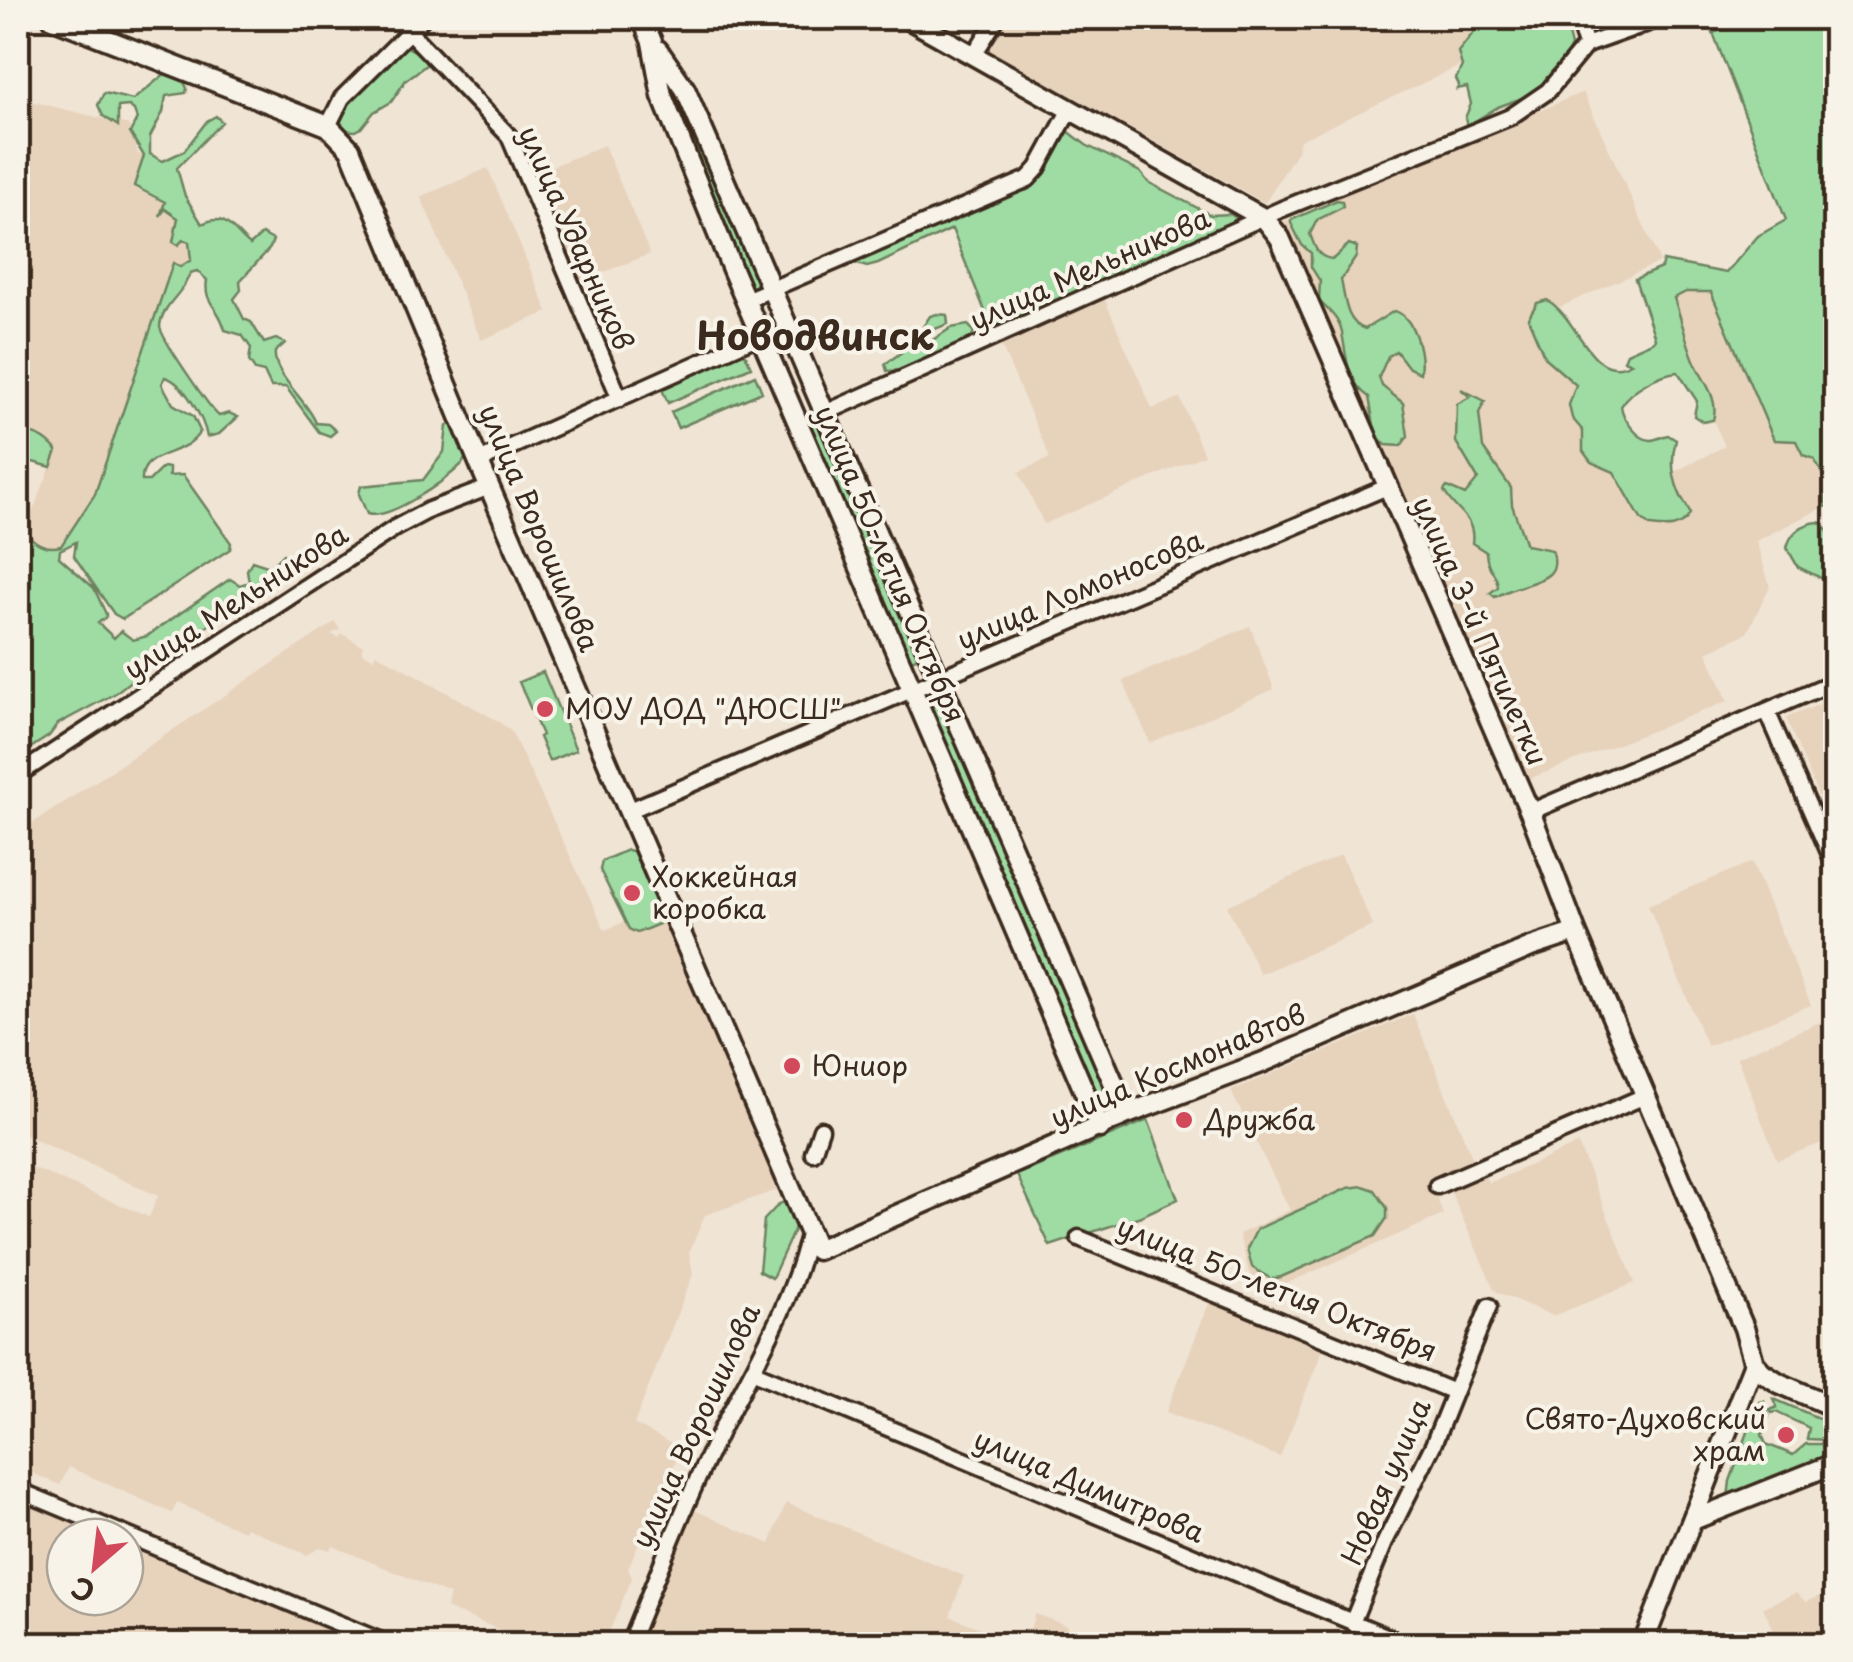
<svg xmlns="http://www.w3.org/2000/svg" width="1853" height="1662" viewBox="0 0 1853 1662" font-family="'Playpen Sans',sans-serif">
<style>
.built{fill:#e7d2bc;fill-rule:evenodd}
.green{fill:#9fdca4;stroke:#6d8361;stroke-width:2.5}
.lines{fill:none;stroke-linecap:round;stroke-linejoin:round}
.minor-casing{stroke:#3b2a1e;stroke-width:21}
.major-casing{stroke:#3b2a1e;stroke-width:25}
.minor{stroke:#f7f3e8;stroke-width:14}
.major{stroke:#f7f3e8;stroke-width:18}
.rail{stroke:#3b2a1e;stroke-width:2.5;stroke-dasharray:15 8;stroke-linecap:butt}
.poi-dot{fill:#d1495b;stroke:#f7f3e8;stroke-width:4}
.labels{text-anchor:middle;stroke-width:8;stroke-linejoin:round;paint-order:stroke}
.street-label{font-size:28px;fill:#3b2a1e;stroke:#f7f3e8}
.poi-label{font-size:28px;fill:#3b2a1e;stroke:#f7f3e8;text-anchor:start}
.district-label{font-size:38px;font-weight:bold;fill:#3b2a1e;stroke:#f7f3e8}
</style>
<rect width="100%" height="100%" fill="#f0e4d4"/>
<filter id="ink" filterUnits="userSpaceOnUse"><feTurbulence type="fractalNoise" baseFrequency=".01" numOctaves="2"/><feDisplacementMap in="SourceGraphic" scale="20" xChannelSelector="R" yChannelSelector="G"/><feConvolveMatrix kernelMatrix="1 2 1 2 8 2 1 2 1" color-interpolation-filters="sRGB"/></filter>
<g filter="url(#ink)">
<path class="built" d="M1007,18H1555L1557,21L1300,140L1297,151L1265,203L989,50Z
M1583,92L1660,262L1560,307L1547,300L1537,303L1528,318L1549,362L1576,385L1569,406L1572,418L1583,430V452L1591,462L1615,472L1650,526H1676L1687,504L1679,492L1674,472L1725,446L1713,420L1674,297L1686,292H1711L1774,440L1796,441L1822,470L1829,492L1824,507L1756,541L1770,586L1747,633L1707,652L1728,701L1526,780L1283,222ZM1340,200L1343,207L1317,220L1310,234L1320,254L1333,259L1349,244L1356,257L1341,280L1349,316L1356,326L1365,329L1394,311L1407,321L1418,342L1422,369L1405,364L1396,351L1388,356L1379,377L1382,386L1393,393L1405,416L1407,431L1396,446L1386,444L1377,436L1369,397L1360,390L1346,365L1343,333L1336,318L1319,301L1320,281L1311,267V253L1302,245L1291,223ZM1468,393L1481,399L1484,405L1479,413L1483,448L1514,496L1512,505L1526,545L1552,550L1546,579L1508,590L1495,591L1497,582L1486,564V552L1473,543L1471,525L1454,505L1451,488L1465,495L1478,479L1456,442L1457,409L1462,401L1471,397Z
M30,101L129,125L138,154L144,156L137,190L165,202V209L178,218L173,242L177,245L186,240L191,248L189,264L180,267L173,263L95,494L61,546L50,549L36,542L25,531L57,451L31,433L18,432V133Z
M604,145L650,254L581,281L534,174Z
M488,168L548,312L481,340L421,197Z
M1105,300L1152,409L1180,398L1204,455L1044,524L1019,472L1050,458L1001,345Z
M335,622L340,630L331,634L339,638L342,634L363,646L361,652L373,658L376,653L498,721L511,731L605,930L664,905L783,1188L705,1215L689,1253L693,1274L634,1424L681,1449L628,1568L632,1578L604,1644H563L537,1633L532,1643L446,1608L450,1595L333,1546L330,1550L321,1547L307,1555L246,1527L244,1531L177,1503L172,1513L69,1467L60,1485L18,1467V1162L149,1217L158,1196L18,1132V833Z
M1250,626L1274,689L1150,743L1123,681Z
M1835,698V836L1786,718Z
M1341,855L1373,926L1260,974L1227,906Z
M1752,862L1811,1005L1707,1046L1648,905Z
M1413,1014L1474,1162L1431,1180L1443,1215L1274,1289L1258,1285L1249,1272L1239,1234L1290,1210L1231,1091Z
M1825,1020L1835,1025V1138L1777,1160L1737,1057Z
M1578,1144L1635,1283L1553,1316L1495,1291L1448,1186L1482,1172L1489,1183Z
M1211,1298L1325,1344L1280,1457L1166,1412Z
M18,1495L119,1537H65V1597H125V1540L381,1644H18Z
M786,1503L964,1576L950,1616L1020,1644L1026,1641L1035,1614L1068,1626L1066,1632L1098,1644H636L694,1510L770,1544Z
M1835,1590V1644H1780L1763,1607L1796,1593L1806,1602Z"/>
<path class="green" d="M1485,18H1564L1571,46L1560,68L1538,92L1498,107L1467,126L1465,118L1471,104L1467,87L1457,89L1459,85L1456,79L1462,66L1458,52Z
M1756,18H1835V505L1824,507L1828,484L1814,459L1803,455L1796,441L1774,440L1711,292H1686L1674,298C1681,318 1686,341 1694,360C1701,379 1720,397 1713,420L1703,422L1694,416L1697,401L1678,372C1660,373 1630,390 1621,405C1622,418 1638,441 1652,440C1658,439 1663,436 1668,435L1676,440C1671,457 1672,475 1679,492C1682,501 1688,505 1690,514C1681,530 1666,528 1650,526L1641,519L1614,472L1591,462L1583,451V431L1572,418L1569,405L1576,385L1545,358L1528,318L1537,303L1547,300C1578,317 1592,385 1631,363L1624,360L1627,353L1654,341L1655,338L1635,279L1661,268L1663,261L1726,273L1758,236L1786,220L1713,33Z
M403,45L424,56L426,65L406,80L391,102L374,112L361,128L356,131L341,130C335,102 384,65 403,45Z
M167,72L182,79L187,88L186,93L166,96L163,112L150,137V154L163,161L184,151L207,121L216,116L222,122L177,168L185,196L202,224C227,211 233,232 250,245L262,234L273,240L270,248L240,281L241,290L234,299L244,319L251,322L264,343L276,339L285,343L275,352C272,374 308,401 316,423L328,424L336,431L330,436L319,432L286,387H271L264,372L255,370L249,361L251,348L242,335L225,330C220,307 203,304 207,280L197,271L190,273C184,294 162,304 160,326C159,335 211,410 219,416L229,413L238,417L219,434L207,437C204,419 184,382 165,377L162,384L173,404L193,416L200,431C187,458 140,449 142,481H149L163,467L169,468V476L183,475L231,543L230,549L123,619L114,614L74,556L76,542L60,550L59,557L94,588L106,614V617L98,623L114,638L121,631L133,640L147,636L230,579L240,585L249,582L247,570L252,561L270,567L283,554L293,565L290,572L174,648L160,662L143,667L137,676L114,694L58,724L49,736L18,756V521C28,538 41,551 61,546L95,494L173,263L180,267L191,260L189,242L183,240L178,245L173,242L178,218L165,209L160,216L165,202L134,186L144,156L130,133L137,119L134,110L129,106L118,107V126L103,116L98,105L104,93L133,100Z
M669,75L686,104L762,283L749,289L663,78Z
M1068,131L1086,145L1140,172L1148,182L1211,215L1230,214L1241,221L993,331L952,229L878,264L867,267L857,264V258L999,198L1028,190Z
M1337,200L1342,201L1343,207L1317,220L1310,234C1315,247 1317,258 1333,259L1349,244L1357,247L1356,257L1341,280C1345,297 1345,323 1365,329L1394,311C1415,317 1423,354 1420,373L1409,368L1396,351L1388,356L1379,377L1382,386L1403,403L1408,436L1401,446L1386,445L1379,439L1374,425L1369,397C1346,381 1347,357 1342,333C1339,318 1328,310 1319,301L1320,281L1311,267V253L1302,245L1291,223V220Z
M937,314L947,315L948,324L922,334L920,344L925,345L951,328L968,325L973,330V342L917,369L887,371L885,364L902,352L903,339L921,330L930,316Z
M744,351L751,367L668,403L661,387Z
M755,375L762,392L678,428L671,412Z
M1461,389L1485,401L1479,413L1483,448L1511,488L1512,505L1526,545L1552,550C1562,577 1539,580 1519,587C1510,589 1503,594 1495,597L1490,593L1498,587C1497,571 1487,572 1486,552L1472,543C1476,517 1454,511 1444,491L1447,487L1465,495L1478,479L1456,442L1457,404L1470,397Z
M821,420L923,655L909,661L807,426Z
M457,421L467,455L462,464C445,481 389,521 367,514L359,494L361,486L423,480L444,452L447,426Z
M18,432C35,433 46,437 57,451L51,467L18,458Z
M1819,522C1836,533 1836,554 1835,573L1827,581L1798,567L1787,548C1790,533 1803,523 1819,522Z
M543,672L576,750L549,761L539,737L542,735L519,682Z
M942,702L1114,1100L1099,1106L928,709Z
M627,850L633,851L663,917L659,924L637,933L629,929L600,870L602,861Z
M1148,1120L1178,1199L1141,1216L1050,1246L1017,1175Z
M1363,1186L1375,1190L1387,1208V1218L1375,1236L1281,1277L1271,1279L1252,1267L1247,1249L1257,1229L1348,1188Z
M790,1200L798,1221L772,1278L759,1271L764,1220L779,1204Z
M1774,1399L1835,1425V1456L1728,1498L1730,1481L1759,1402L1764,1401L1769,1416L1762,1435L1766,1444L1793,1455L1806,1444H1820L1830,1440L1807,1439L1809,1428L1776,1412L1772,1413L1770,1410L1777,1407Z"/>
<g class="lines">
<g class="minor-casing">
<path id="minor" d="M396,18L509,136L620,399
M1577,18L1586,45
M1586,45L1662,18
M973,56L997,18
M328,126L342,98L423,18
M746,300L1028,179L1038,168L1069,111
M825,413L1282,209L1510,117L1548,91L1586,45
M480,465L488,457L761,335
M1767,711L1836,868
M18,775L395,528L429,510L490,487
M628,811L1387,487
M1530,812L1836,681
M813,1153L821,1129
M1437,1186L1647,1095
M1079,1238L1454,1392
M754,1372L1405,1644
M18,1490L388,1644
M1352,1623L1386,1540L1433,1445L1489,1306
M629,1644C659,1572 687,1496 723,1426C755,1364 795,1298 809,1230"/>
</g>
<g class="major-casing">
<path id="major" d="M52,18L328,126L350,149L480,465L817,1250L1127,1114L1261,1063L1531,947L1576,932
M642,18L652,42L662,96L732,269L1100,1128
M907,18L1265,219L1280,238L1533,819L1576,932L1744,1328L1754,1363L1762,1372L1779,1383L1836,1408
M658,50L685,89L1127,1114
M1693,1520L1836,1463
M1643,1644L1754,1363"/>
</g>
<use href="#minor" class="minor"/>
<use href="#major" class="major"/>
<path class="rail" d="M18,1604L27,1617L37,1644"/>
</g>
</g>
<g class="poi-dot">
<circle cx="545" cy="709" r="10"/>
<circle cx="632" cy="893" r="10"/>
<circle cx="792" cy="1066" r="10"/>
<circle cx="1184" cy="1120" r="10"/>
<circle cx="1786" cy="1435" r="10"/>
</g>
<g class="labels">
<g class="street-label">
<text transform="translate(576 238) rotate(66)" y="10">улица Ударников</text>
<text transform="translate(1090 269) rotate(-24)" y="10">улица Мельникова</text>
<text transform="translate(539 528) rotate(67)" y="10">улица Ворошилова</text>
<text transform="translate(890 564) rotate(67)" y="10">улица 50-летия Октября</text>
<text transform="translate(1080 590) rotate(-23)" y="10">улица Ломоносова</text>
<text transform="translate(236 602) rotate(-33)" y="10">улица Мельникова</text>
<text transform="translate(1480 631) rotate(66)" y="10">улица 3-й Пятилетки</text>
<text transform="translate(1178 1066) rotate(-23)" y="10">улица Космонавтов</text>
<text transform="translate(1277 1289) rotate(22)" y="10">улица 50-летия Октября</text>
<text transform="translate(696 1426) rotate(-65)" y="10">улица Ворошилова</text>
<text transform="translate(1386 1482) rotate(-66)" y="10">Новая улица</text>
<text transform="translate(1089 1486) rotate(23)" y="10">улица Димитрова</text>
</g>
<g class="poi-label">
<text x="565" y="719">МОУ ДОД "ДЮСШ"</text>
<text x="652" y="887">Хоккейная<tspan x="652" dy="32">коробка</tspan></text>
<text x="812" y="1076">Юниор</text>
<text x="1204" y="1130">Дружба</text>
<text x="1766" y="1429" text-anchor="end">Свято-Духовский<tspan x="1766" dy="32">храм</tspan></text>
</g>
<g class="district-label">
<text x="815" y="350">Новодвинск</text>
</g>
</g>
<rect width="1853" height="1662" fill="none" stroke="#f7f3e8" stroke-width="60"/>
<rect x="30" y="30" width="1793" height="1602" fill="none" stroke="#3b2a1e" stroke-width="4" filter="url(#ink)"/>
<g transform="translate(95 1567) rotate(208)"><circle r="48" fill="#f7f3e8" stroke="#aca397" stroke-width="2.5"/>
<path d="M0-8L18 38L0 25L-18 38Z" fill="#d1495b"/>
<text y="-15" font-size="28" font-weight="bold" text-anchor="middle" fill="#3b2a1e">С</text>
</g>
</svg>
